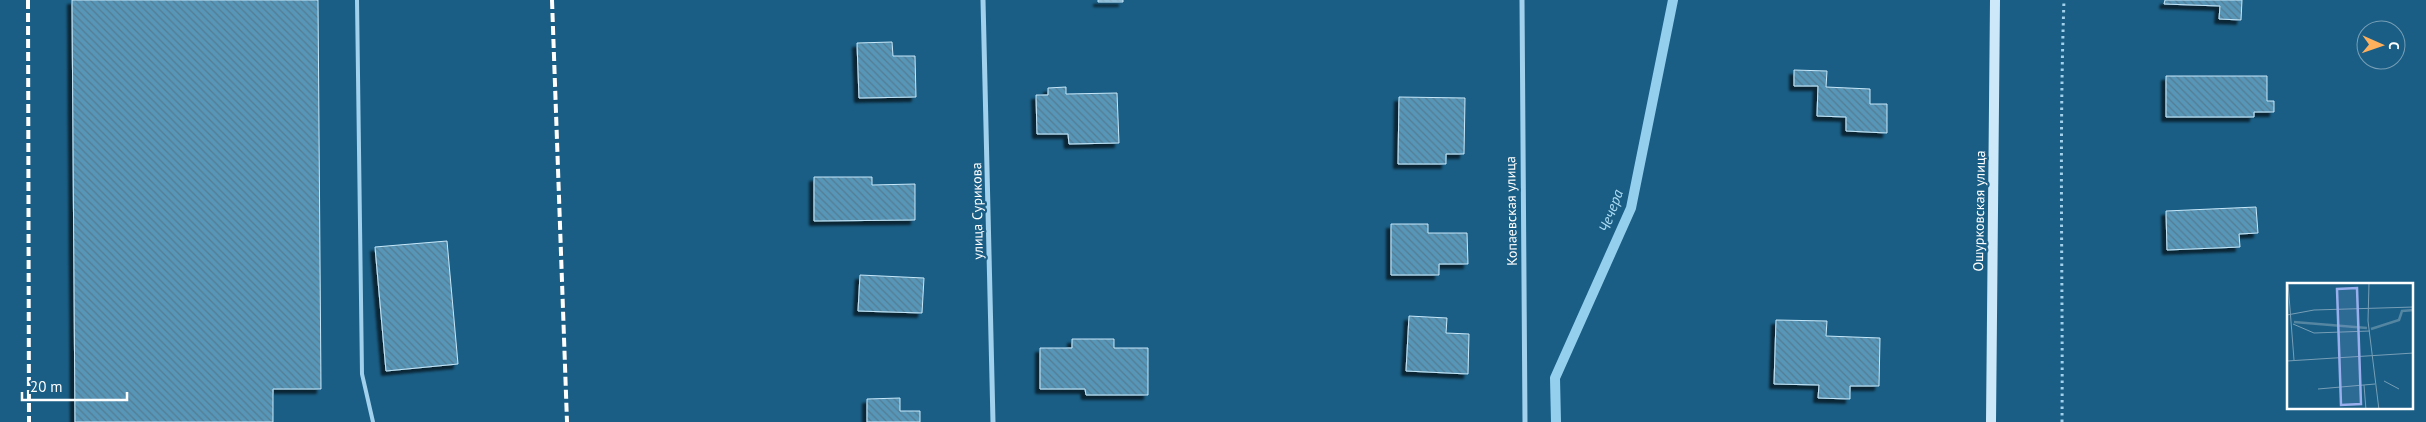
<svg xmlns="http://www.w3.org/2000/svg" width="2426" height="422" viewBox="0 0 2426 422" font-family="'PT Sans',sans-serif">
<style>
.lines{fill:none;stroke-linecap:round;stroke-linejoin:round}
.stream{stroke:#94cfee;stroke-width:10}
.building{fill:url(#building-back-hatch);stroke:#c6e7f9;filter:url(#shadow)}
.path{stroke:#a1d1ec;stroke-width:3;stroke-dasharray:2.5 4;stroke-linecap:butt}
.lane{stroke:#a1d1ec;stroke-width:4}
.street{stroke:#a1d1ec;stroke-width:5}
.secondary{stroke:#cde8f9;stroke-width:10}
.rail{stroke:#fff;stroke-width:4;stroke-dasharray:9 4;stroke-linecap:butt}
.labels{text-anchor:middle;stroke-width:4.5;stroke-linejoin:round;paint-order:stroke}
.street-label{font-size:14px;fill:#fff;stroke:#1a5e85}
.water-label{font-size:15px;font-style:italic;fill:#acdbf3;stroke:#1a5e85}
.inset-river{fill:none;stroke:#5485a1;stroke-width:2.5}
.inset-road{fill:none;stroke:#769eb6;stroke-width:1}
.view{fill:#99afed;fill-opacity:0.15;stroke:#99afed;stroke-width:2.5}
.inset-edge{fill:none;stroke:#fff;stroke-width:2.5}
</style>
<defs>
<pattern id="building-back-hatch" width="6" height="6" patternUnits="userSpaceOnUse" patternTransform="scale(1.25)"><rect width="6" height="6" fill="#5896b8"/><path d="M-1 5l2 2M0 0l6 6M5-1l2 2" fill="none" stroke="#547c92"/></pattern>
<filter id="shadow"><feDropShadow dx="-4.5" dy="4.5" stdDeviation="1" flood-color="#0009"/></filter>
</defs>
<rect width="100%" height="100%" fill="#1a5e85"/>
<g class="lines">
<path class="stream" d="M1556,422L1555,378L1631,208L1673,0"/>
</g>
<path class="building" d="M72,0H318L321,389H273V422H75Z
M1098,0H1123V2H1098Z
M2165,0H2242L2241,20L2219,19L2220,6L2164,4Z
M892,42L893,56H915L916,97L859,98L857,43Z
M1794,70L1827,71L1826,87L1870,89V104H1887V133L1846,131V117L1817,116L1818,86H1794Z
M2166,76H2267V101H2274V112H2254V117H2166Z
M1066,87V94L1117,93L1119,143L1069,144L1068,134H1037L1036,95H1048V88Z
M1399,97L1465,98L1464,154H1446V164H1398Z
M814,177H872V185L915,184V220L814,221Z
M2256,207L2258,233L2239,234L2240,247L2167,250L2166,211Z
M1391,224H1428V233H1467L1468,264H1439V275H1391Z
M447,241L458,364L386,371L375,247Z
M860,275L924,278L922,313L858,311Z
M1409,316L1447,318L1446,333L1469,334L1468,374L1406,371Z
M1776,320L1827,321L1826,336L1880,338L1879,386H1850V399L1818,398L1819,385L1774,384Z
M1072,339H1114V348H1148V395H1086L1085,389H1040V348H1072Z
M900,398V411H920V422H867V399Z"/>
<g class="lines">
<path class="path" d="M2062,422C2063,281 2059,141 2064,0"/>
<path class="lane" d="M357,0L362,374L373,422"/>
<path class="street" d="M983,0L993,422
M1522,0L1525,422"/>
<path class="secondary" d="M1991,422L1995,0"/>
<path class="rail" d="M28,0L29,422
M552,0L567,422"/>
</g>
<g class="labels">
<g class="street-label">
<text transform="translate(977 211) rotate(-91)" y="5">улица Сурикова</text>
<text transform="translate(1511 211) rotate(-91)" y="5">Копаевская улица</text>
<text transform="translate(1979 211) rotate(-89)" y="5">Ошурковская улица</text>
</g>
<g class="water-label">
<text transform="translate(1611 211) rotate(-70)" y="5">Чечера</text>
</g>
</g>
<g transform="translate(2287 283)">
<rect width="126" height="126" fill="#1a5e85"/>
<path class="inset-river" d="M7,39L80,45M84,46L112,37L115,28L127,27"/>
<path class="inset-road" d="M1,0L7,77M82,0L81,38L92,127M0,32L27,27L127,24M6,41L27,50L83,48M0,78L127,70M97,98L112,106M77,102L79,127M31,106L88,101"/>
<path class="view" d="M70,5L74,121L54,122L50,6Z"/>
<rect width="126" height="126" class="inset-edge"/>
</g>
<g transform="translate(2381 45) rotate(92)"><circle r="24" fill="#1a5e85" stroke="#769eb6"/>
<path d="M0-4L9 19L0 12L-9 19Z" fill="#feb05d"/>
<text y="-8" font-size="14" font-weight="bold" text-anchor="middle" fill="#ffffff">С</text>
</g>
<path d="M22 392v8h105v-8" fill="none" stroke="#ffffff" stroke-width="2.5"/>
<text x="30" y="392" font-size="15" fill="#ffffff" stroke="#1a5e85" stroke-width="4" paint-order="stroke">20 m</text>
</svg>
